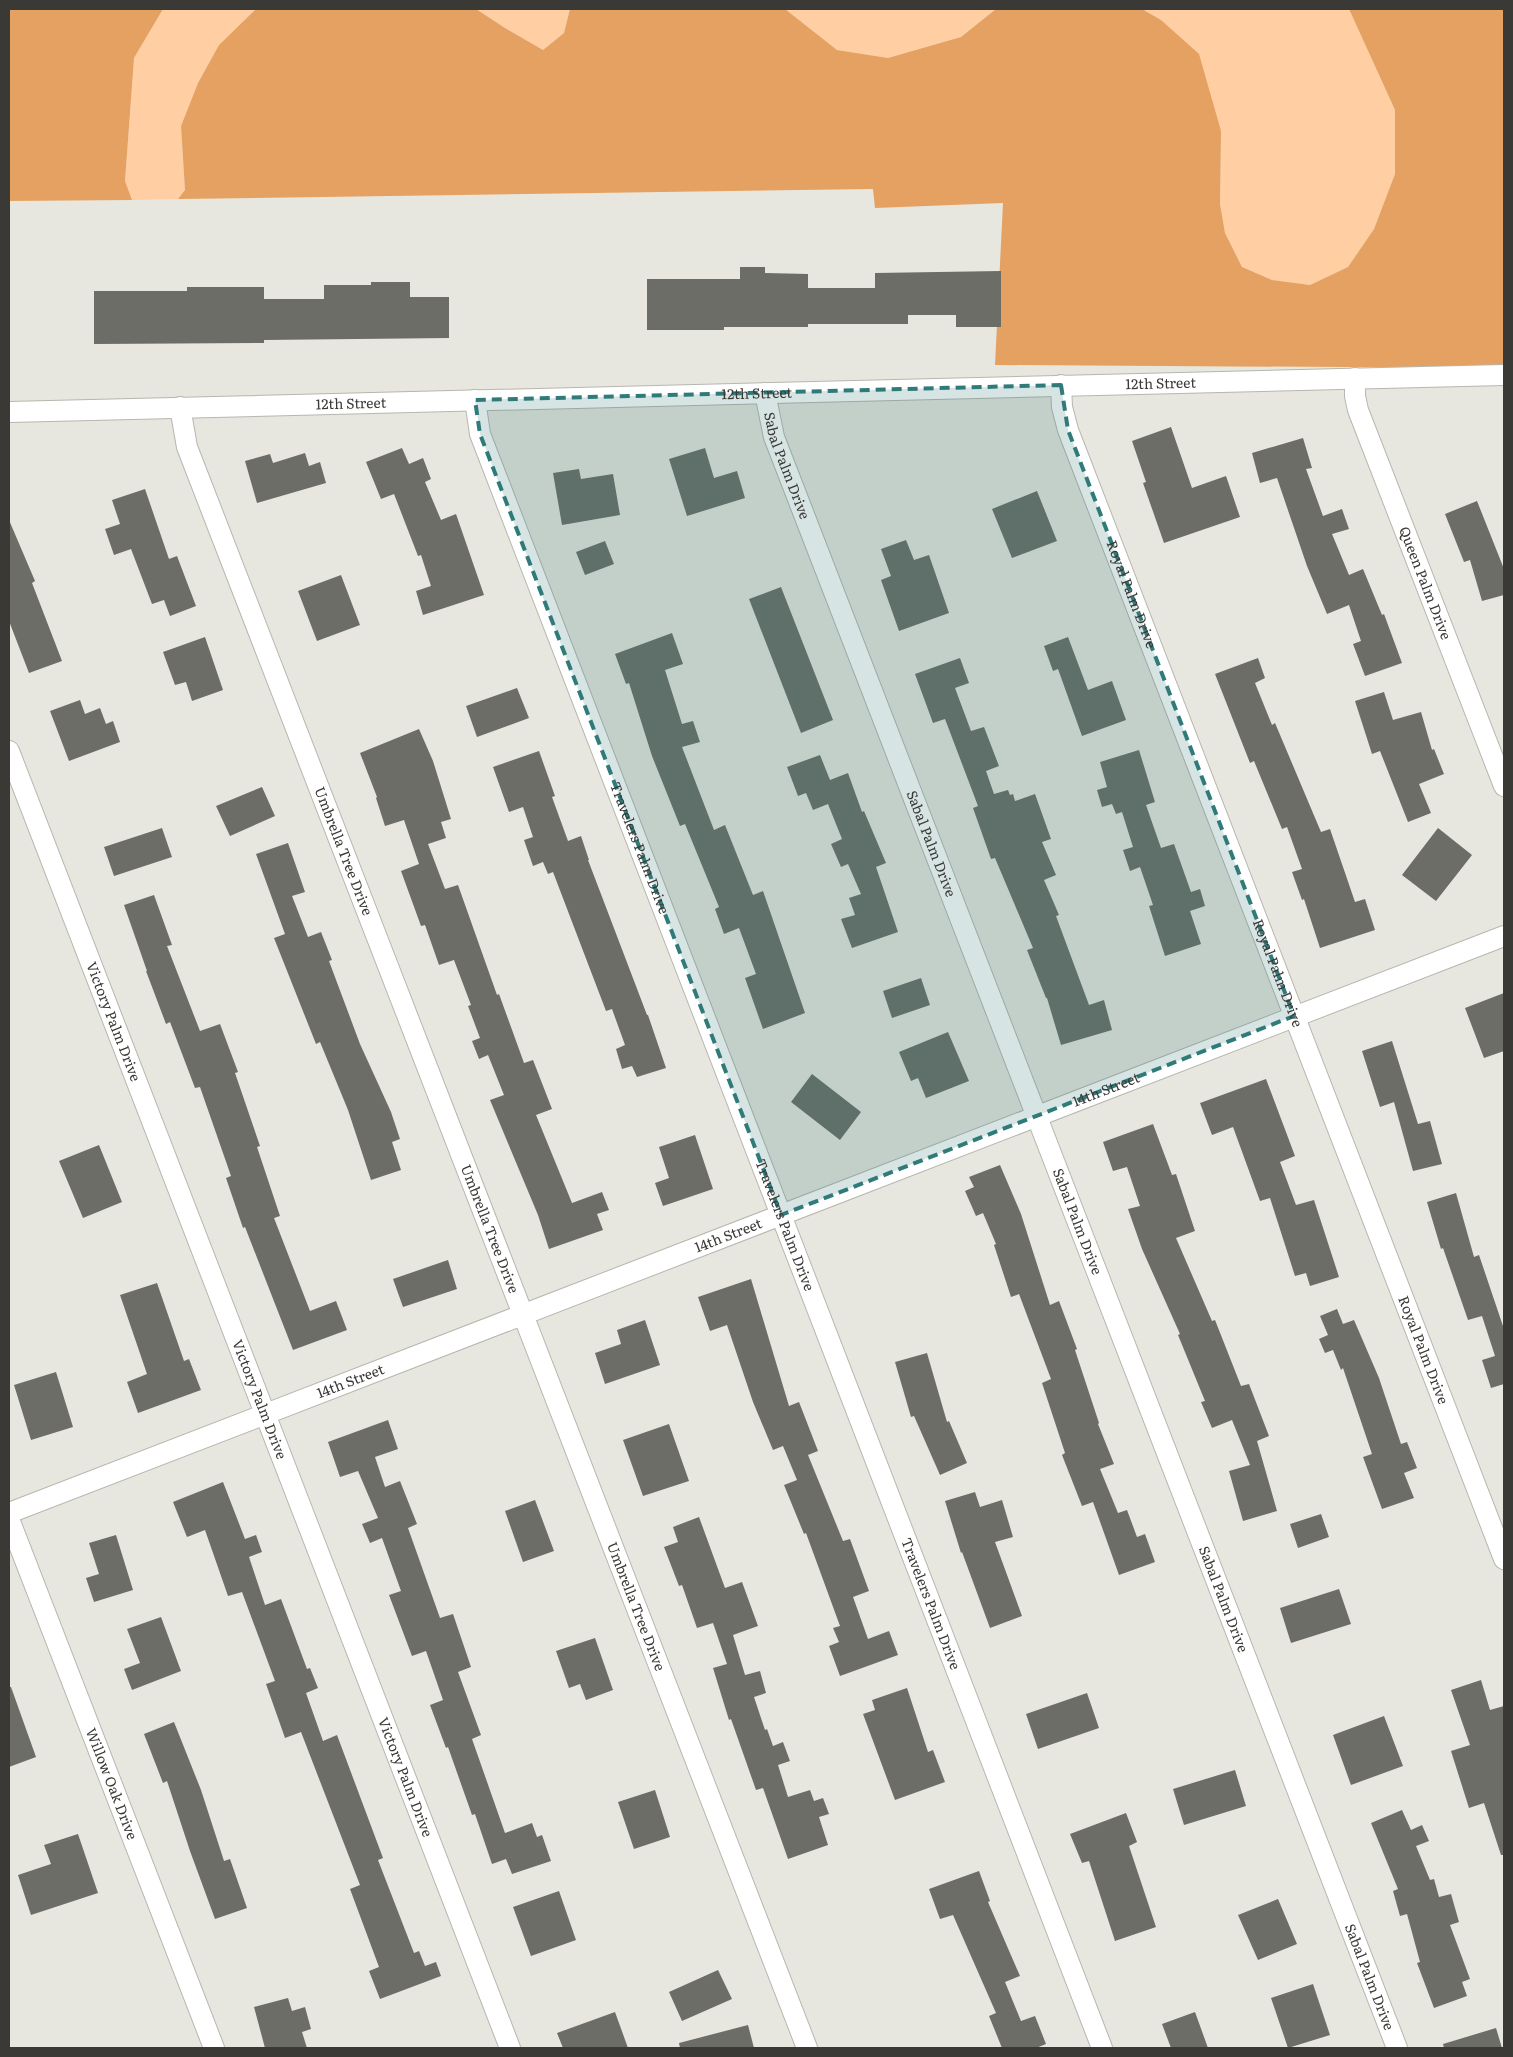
<svg xmlns="http://www.w3.org/2000/svg" width="1513" height="2057" viewBox="0 0 1513 2057" font-family="Literata,serif">
<style>
.green{fill:#ffcea3}
.forest{fill:#e4a161}
.building{fill:#6b6d66}
.lines{fill:none;stroke-linecap:round;stroke-linejoin:round}
.minor-casing{stroke:#b7b6af;stroke-width:22}
.minor{stroke:#fff;stroke-width:20}
.marked{fill:#317a7a;fill-opacity:0.2;stroke:#317a7a;stroke-width:4;stroke-dasharray:10 6;stroke-linejoin:round}
.labels{text-anchor:middle;stroke-width:5;stroke-linejoin:round;paint-order:stroke}
.street-label{font-size:14px;fill:#3a3936;stroke:#f5f4ec}
</style>
<rect width="100%" height="100%" fill="#e8e7df"/>
<path class="green" d="M163,9H256L219,45L198,83L181,126L185,190L178,199L132,200L125,181L134,58Z
M476,9H570L564,33L543,50L505,28Z
M785,9H996L961,37L888,58L837,50Z
M1142,9H1349L1395,110V174L1374,229L1348,267L1310,285L1272,280L1242,267L1225,233L1220,204L1221,131L1161,20Z"/>
<path class="forest" d="M9,9H163L134,58L125,181L132,200L9,201Z
M256,9H476L505,28L543,50L564,33L570,9H785L837,50L888,58L961,37L996,9H1142L1161,20L1199,54L1221,131L1220,204L1225,233L1242,267L1272,280L1310,285L1348,267L1374,229L1395,174V110L1349,9H1504V368L995,365L1003,203L875,208L873,189L178,199L185,190L181,126L198,83L219,45Z"/>
<path class="building" d="M740,267H765V273L808,274V288H875V273L1001,271V327H956V315H908V324H808V327H724V330H647V279H740Z
M371,282H410V297H449V338L264,340V343L94,344V291H187V287H264V299H324V285H371Z
M1171,427L1192,488L1226,476L1240,517L1164,543L1143,483L1146,482L1132,441Z
M1303,438L1312,468L1306,469L1323,516L1342,509L1349,529L1332,534L1349,575L1363,569L1382,615L1384,614L1402,663L1365,676L1353,644L1361,641L1349,605L1327,614L1307,566L1277,478L1260,483L1252,453Z
M402,448L409,464L423,458L431,479L425,482L441,520L456,514L484,595L423,615L416,591L431,586L421,555L418,556L394,494L381,499L366,462Z
M705,448L714,478L737,471L745,498L687,516L669,459Z
M305,453L309,466L320,462L326,483L257,503L245,461L270,454L273,463Z
M579,469L581,479L613,474L620,515L562,525L553,473Z
M145,489L169,559L177,556L196,606L170,616L164,600L152,604L131,549L114,555L105,529L120,524L112,500Z
M1037,491L1057,541L1012,558L992,509Z
M1477,501L1504,569V595L1482,601L1470,560L1464,562L1445,514Z
M9,520L35,581L32,583L62,661L29,673L9,621Z
M906,540L914,560L929,555L949,613L899,631L881,580L891,576L881,549Z
M605,541L614,564L585,575L576,552Z
M341,575L360,625L317,641L298,591Z
M781,587L833,720L801,733L749,599Z
M672,633L683,664L665,670L682,724L693,721L700,742L682,747L714,830L725,825L753,895L763,891L805,1013L763,1029L745,978L756,974L739,928L724,934L715,909L719,907L685,824L680,826L652,756L629,683L626,684L615,654Z
M205,637L223,690L192,701L186,682L175,685L163,652Z
M1068,637L1088,690L1112,681L1126,720L1082,736L1058,669L1053,671L1044,646Z
M960,658L969,683L955,688L971,731L984,727L999,766L986,771L994,794L1008,790L1010,795L1013,794L1015,801L1035,794L1051,839L1042,842L1056,875L1044,880L1059,915L1056,916L1089,1005L1104,1000L1112,1030L1061,1045L1047,998H1046L1027,950L1033,948L995,858L991,859L973,808L978,806L945,719L933,723L915,674Z
M1258,658L1265,678L1255,683L1272,725L1275,723L1321,832L1330,829L1355,902L1365,899L1375,930L1320,948L1304,899L1302,900L1292,872L1302,869L1287,827L1282,829L1254,761L1250,763L1215,674Z
M517,688L529,718L477,737L466,706Z
M1384,692L1393,720L1421,712L1432,750L1434,749L1444,774L1419,784L1431,813L1408,822L1380,751L1372,754L1355,701Z
M80,700L85,714L100,708L106,724L113,721L120,742L69,761L50,711Z
M419,729L433,761L451,819L441,822L446,838L428,844L445,889L458,885L497,995L499,994L524,1063L533,1060L552,1109L536,1115L572,1203L602,1192L609,1210L597,1214L603,1230L549,1249L538,1215L490,1100L504,1095L488,1055L479,1059L472,1041L480,1038L468,1006L471,1005L454,960L439,965L425,925L421,926L401,871L419,864L404,820L385,826L376,798L377,797L360,753Z
M1139,750L1155,802L1146,805L1161,848L1174,844L1191,892L1200,889L1205,906L1190,911L1201,944L1165,956L1149,906L1153,905L1140,867L1130,871L1123,850L1133,847L1122,812L1116,814L1112,804L1102,807L1097,790L1107,787L1100,762Z
M539,751L555,796L552,797L568,841L581,836L589,860H588L647,1015H648L666,1068L637,1077L632,1066L622,1069L616,1049L625,1045L612,1009L606,1011L553,872L548,874L543,862L533,866L524,840L533,837L523,807L509,812L493,767Z
M820,755L830,780L848,773L862,812L864,811L886,863L876,867L898,932L852,948L841,919L855,915L849,898L861,894L848,864L841,867L831,844L842,839L828,804L813,810L806,793L798,796L787,767Z
M262,787L275,816L230,836L216,806Z
M162,828L172,857L114,876L104,847Z
M1438,828L1472,855L1436,901L1402,875Z
M288,843L305,892L292,896L308,937L321,932L332,960L329,961L360,1044L391,1112L400,1139L392,1142L401,1170L371,1180L348,1110L320,1042L316,1044L274,938L285,934L256,854Z
M154,895L172,945L167,946L200,1031L220,1024L238,1072L235,1073L260,1146L257,1147L280,1216L274,1218L310,1311L336,1301L347,1330L293,1350L245,1227L243,1228L226,1178L231,1176L200,1087L195,1088L170,1022L166,1024L146,971H147L124,905Z
M921,978L930,1005L892,1018L883,991Z
M1504,993V1051L1484,1058L1465,1008Z
M948,1032L969,1081L926,1098L918,1078L911,1081L899,1052Z
M1392,1041L1418,1124L1430,1121L1442,1164L1413,1171L1394,1102L1380,1107L1362,1051Z
M812,1074L861,1112L840,1140L791,1102Z
M1266,1079L1295,1156L1280,1162L1296,1205L1314,1200L1339,1277L1310,1286L1306,1273L1295,1276L1270,1198L1260,1201L1233,1127L1212,1135L1200,1103Z
M1153,1124L1172,1175L1176,1174L1195,1231L1176,1238L1212,1321L1215,1320L1241,1386L1249,1384L1269,1436L1257,1441L1277,1511L1243,1521L1229,1471L1250,1465L1232,1420L1212,1428L1201,1402L1205,1401L1178,1335L1180,1334L1142,1249L1128,1209L1140,1206L1127,1167L1113,1171L1103,1142Z
M695,1135L713,1189L663,1206L655,1183L669,1178L659,1147Z
M99,1145L122,1202L83,1218L59,1161Z
M1000,1165L1021,1214L1050,1305L1059,1301L1077,1349L1075,1350L1099,1423L1098,1424L1114,1464L1100,1469L1118,1513L1127,1510L1137,1537L1145,1534L1155,1562L1119,1575L1093,1502L1082,1506L1062,1455L1065,1453L1042,1383L1051,1379L1019,1294L1011,1297L994,1245L996,1244L983,1213L976,1216L965,1191L974,1187L969,1177Z
M1456,1193L1474,1257L1479,1255L1504,1329V1384L1491,1388L1482,1360L1495,1356L1482,1316L1468,1320L1443,1248L1441,1249L1427,1202Z
M448,1260L457,1289L403,1307L393,1279Z
M751,1279L789,1406L799,1402L818,1451L808,1455L843,1541L850,1539L869,1591L853,1597L868,1639L889,1631L898,1655L840,1676L829,1646L839,1642L833,1628L840,1626L806,1533L804,1534L784,1485L797,1480L783,1446L773,1450L753,1402L727,1325L710,1331L698,1297Z
M157,1283L184,1361L189,1359L201,1390L138,1413L127,1382L147,1374L120,1295Z
M1337,1309L1343,1324L1354,1320L1379,1378L1401,1444L1407,1442L1417,1468L1404,1473L1414,1498L1382,1509L1363,1457L1372,1454L1343,1368L1341,1370L1333,1350L1325,1353L1319,1339L1328,1335L1320,1316Z
M645,1320L660,1365L605,1384L595,1353L621,1344L617,1330Z
M927,1353L947,1422L949,1421L967,1463L940,1475L914,1416L911,1417L895,1362Z
M56,1372L73,1427L31,1440L14,1385Z
M388,1420L398,1449L375,1457L385,1487L400,1481L417,1524L408,1528L440,1618L453,1614L471,1667L458,1672L481,1735L472,1739L505,1833L532,1823L537,1837L542,1835L551,1861L512,1874L506,1859L492,1864L475,1814L472,1815L448,1747L446,1748L430,1705L443,1700L426,1651L412,1656L389,1595L401,1591L382,1538L370,1543L362,1524L378,1518L358,1471L340,1477L328,1442Z
M669,1424L689,1481L643,1496L623,1440Z
M223,1482L245,1539L256,1535L262,1552L249,1557L265,1605L281,1599L307,1669L310,1668L318,1688L306,1693L323,1741L337,1735L383,1858L378,1860L414,1953L419,1951L425,1966L436,1962L441,1976L380,1999L369,1971L379,1967L350,1889L360,1885L301,1732L285,1738L266,1684L275,1681L242,1592L228,1596L205,1530L187,1537L173,1502Z
M975,1492L980,1507L1002,1500L1013,1537L995,1542L1022,1616L990,1628L962,1552L961,1553L945,1501Z
M535,1500L554,1551L523,1562L505,1511Z
M1321,1514L1329,1537L1298,1548L1290,1524Z
M699,1517L725,1588L742,1582L758,1626L733,1635L745,1675L760,1671L766,1693L754,1697L765,1730L767,1729L773,1746L783,1742L790,1761L778,1765L788,1797L810,1790L814,1801L823,1798L829,1814L819,1817L828,1845L788,1859L763,1788L756,1790L731,1719L729,1720L713,1668L727,1664L713,1623L697,1628L682,1585L679,1586L664,1547L678,1542L673,1527Z
M116,1535L133,1590L94,1602L86,1578L99,1574L89,1543Z
M1339,1589L1351,1624L1291,1643L1280,1608Z
M161,1617L181,1671L132,1690L124,1669L140,1663L127,1629Z
M595,1638L613,1690L586,1700L580,1684L569,1688L556,1651Z
M1481,1680L1490,1710L1504,1706V1855H1501L1484,1803L1469,1808L1451,1751L1470,1745L1451,1690Z
M9,1687H11L36,1757L9,1767Z
M907,1688L928,1752L933,1750L945,1782L895,1800L863,1714L875,1710L872,1700Z
M1087,1693L1099,1728L1038,1749L1026,1714Z
M1384,1716L1403,1766L1351,1785L1333,1735Z
M174,1722L201,1790L224,1861L230,1859L247,1908L215,1919L190,1851L167,1781L163,1783L144,1734Z
M1235,1770L1246,1806L1184,1825L1173,1789Z
M655,1790L670,1837L634,1849L618,1802Z
M1402,1810L1411,1830L1422,1825L1429,1841L1416,1846L1430,1880L1434,1879L1439,1897L1451,1894L1459,1922L1450,1925L1470,1979L1462,1982L1467,1996L1434,2008L1417,1963L1420,1962L1407,1914L1400,1916L1393,1891L1398,1889L1371,1823Z
M1126,1813L1137,1842L1129,1846L1156,1927L1115,1941L1089,1861L1082,1863L1070,1834Z
M78,1834L98,1893L31,1915L18,1875L51,1864L44,1845Z
M979,1871L990,1901L988,1902L1020,1976L1005,1982L1021,2021L1035,2016L1046,2044L1036,2048H1002L989,2016L996,2013L953,1915L940,1919L929,1889Z
M559,1891L576,1940L531,1956L513,1907Z
M1278,1899L1297,1944L1258,1960L1238,1915Z
M718,1970L732,1999L682,2021L669,1992Z
M1313,1984L1330,2035L1288,2048L1271,1998Z
M288,1998L292,2011L305,2007L311,2029L302,2032L307,2048H265L254,2007Z
M615,2012L628,2048H563L557,2033Z
M1195,2012L1208,2048H1171L1162,2024Z
M748,2025L754,2048H680L679,2043Z
M1496,2028L1502,2048H1444L1443,2044Z"/>
<g class="lines">
<g class="minor-casing">
<g id="minor">
<path id="s1" d="M1355,378V396L1358,410L1504,786"/>
<path id="s2" d="M1061,385L1062,407L1068,430L1504,1559"/>
<path id="s3" d="M765,393L774,437L1397,2048"/>
<path id="s4" d="M475,400L480,434L1102,2048"/>
<path id="s5" d="M180,407L187,447L807,2048"/>
<path id="s6" d="M9,412L1504,375"/>
<path id="s7" d="M9,751L510,2048"/>
<path id="s8" d="M9,1513L1504,936"/>
<path id="s9" d="M9,1519L214,2048"/>
</g>
</g>
<use href="#minor" class="minor"/>
</g>
<path class="marked" d="M1061,385L1068,430L1294,1016L781,1215L480,434L475,400Z"/>
<g class="labels">
<g class="street-label">
<text dy="5" stroke="none"><textPath href="#s6" startOffset="1152">12th Street</textPath></text>
<text dy="5" stroke="none"><textPath href="#s6" startOffset="748">12th Street</textPath></text>
<text dy="5" stroke="none"><textPath href="#s6" startOffset="342">12th Street</textPath></text>
<text dy="5" stroke="none"><textPath href="#s3" startOffset="76">Sabal Palm Drive</textPath></text>
<text dy="5" stroke="none"><textPath href="#s1" startOffset="218">Queen Palm Drive</textPath></text>
<text dy="5" stroke="none"><textPath href="#s2" startOffset="222">Royal Palm Drive</textPath></text>
<text dy="5" stroke="none"><textPath href="#s3" startOffset="481">Sabal Palm Drive</textPath></text>
<text dy="5" stroke="none"><textPath href="#s4" startOffset="478">Travelers Palm Drive</textPath></text>
<text dy="5" stroke="none"><textPath href="#s5" startOffset="474">Umbrella Tree Drive</textPath></text>
<text dy="5" stroke="none"><textPath href="#s2" startOffset="628">Royal Palm Drive</textPath></text>
<text dy="5" stroke="none"><textPath href="#s7" startOffset="290">Victory Palm Drive</textPath></text>
<text dy="5" stroke="none"><textPath href="#s8" startOffset="1176">14th Street</textPath></text>
<text dy="5" stroke="none"><textPath href="#s3" startOffset="886">Sabal Palm Drive</textPath></text>
<text dy="5" stroke="none"><textPath href="#s4" startOffset="882">Travelers Palm Drive</textPath></text>
<text dy="5" stroke="none"><textPath href="#s5" startOffset="879">Umbrella Tree Drive</textPath></text>
<text dy="5" stroke="none"><textPath href="#s8" startOffset="771">14th Street</textPath></text>
<text dy="5" stroke="none"><textPath href="#s2" startOffset="1032">Royal Palm Drive</textPath></text>
<text dy="5" stroke="none"><textPath href="#s8" startOffset="366">14th Street</textPath></text>
<text dy="5" stroke="none"><textPath href="#s7" startOffset="695">Victory Palm Drive</textPath></text>
<text dy="5" stroke="none"><textPath href="#s3" startOffset="1291">Sabal Palm Drive</textPath></text>
<text dy="5" stroke="none"><textPath href="#s4" startOffset="1288">Travelers Palm Drive</textPath></text>
<text dy="5" stroke="none"><textPath href="#s5" startOffset="1284">Umbrella Tree Drive</textPath></text>
<text dy="5" stroke="none"><textPath href="#s7" startOffset="1100">Victory Palm Drive</textPath></text>
<text dy="5" stroke="none"><textPath href="#s9" startOffset="284">Willow Oak Drive</textPath></text>
<text dy="5" stroke="none"><textPath href="#s3" startOffset="1696">Sabal Palm Drive</textPath></text>
</g>
</g>
<rect width="1513" height="2057" fill="none" stroke="#3a3936" stroke-width="20"/>
</svg>
